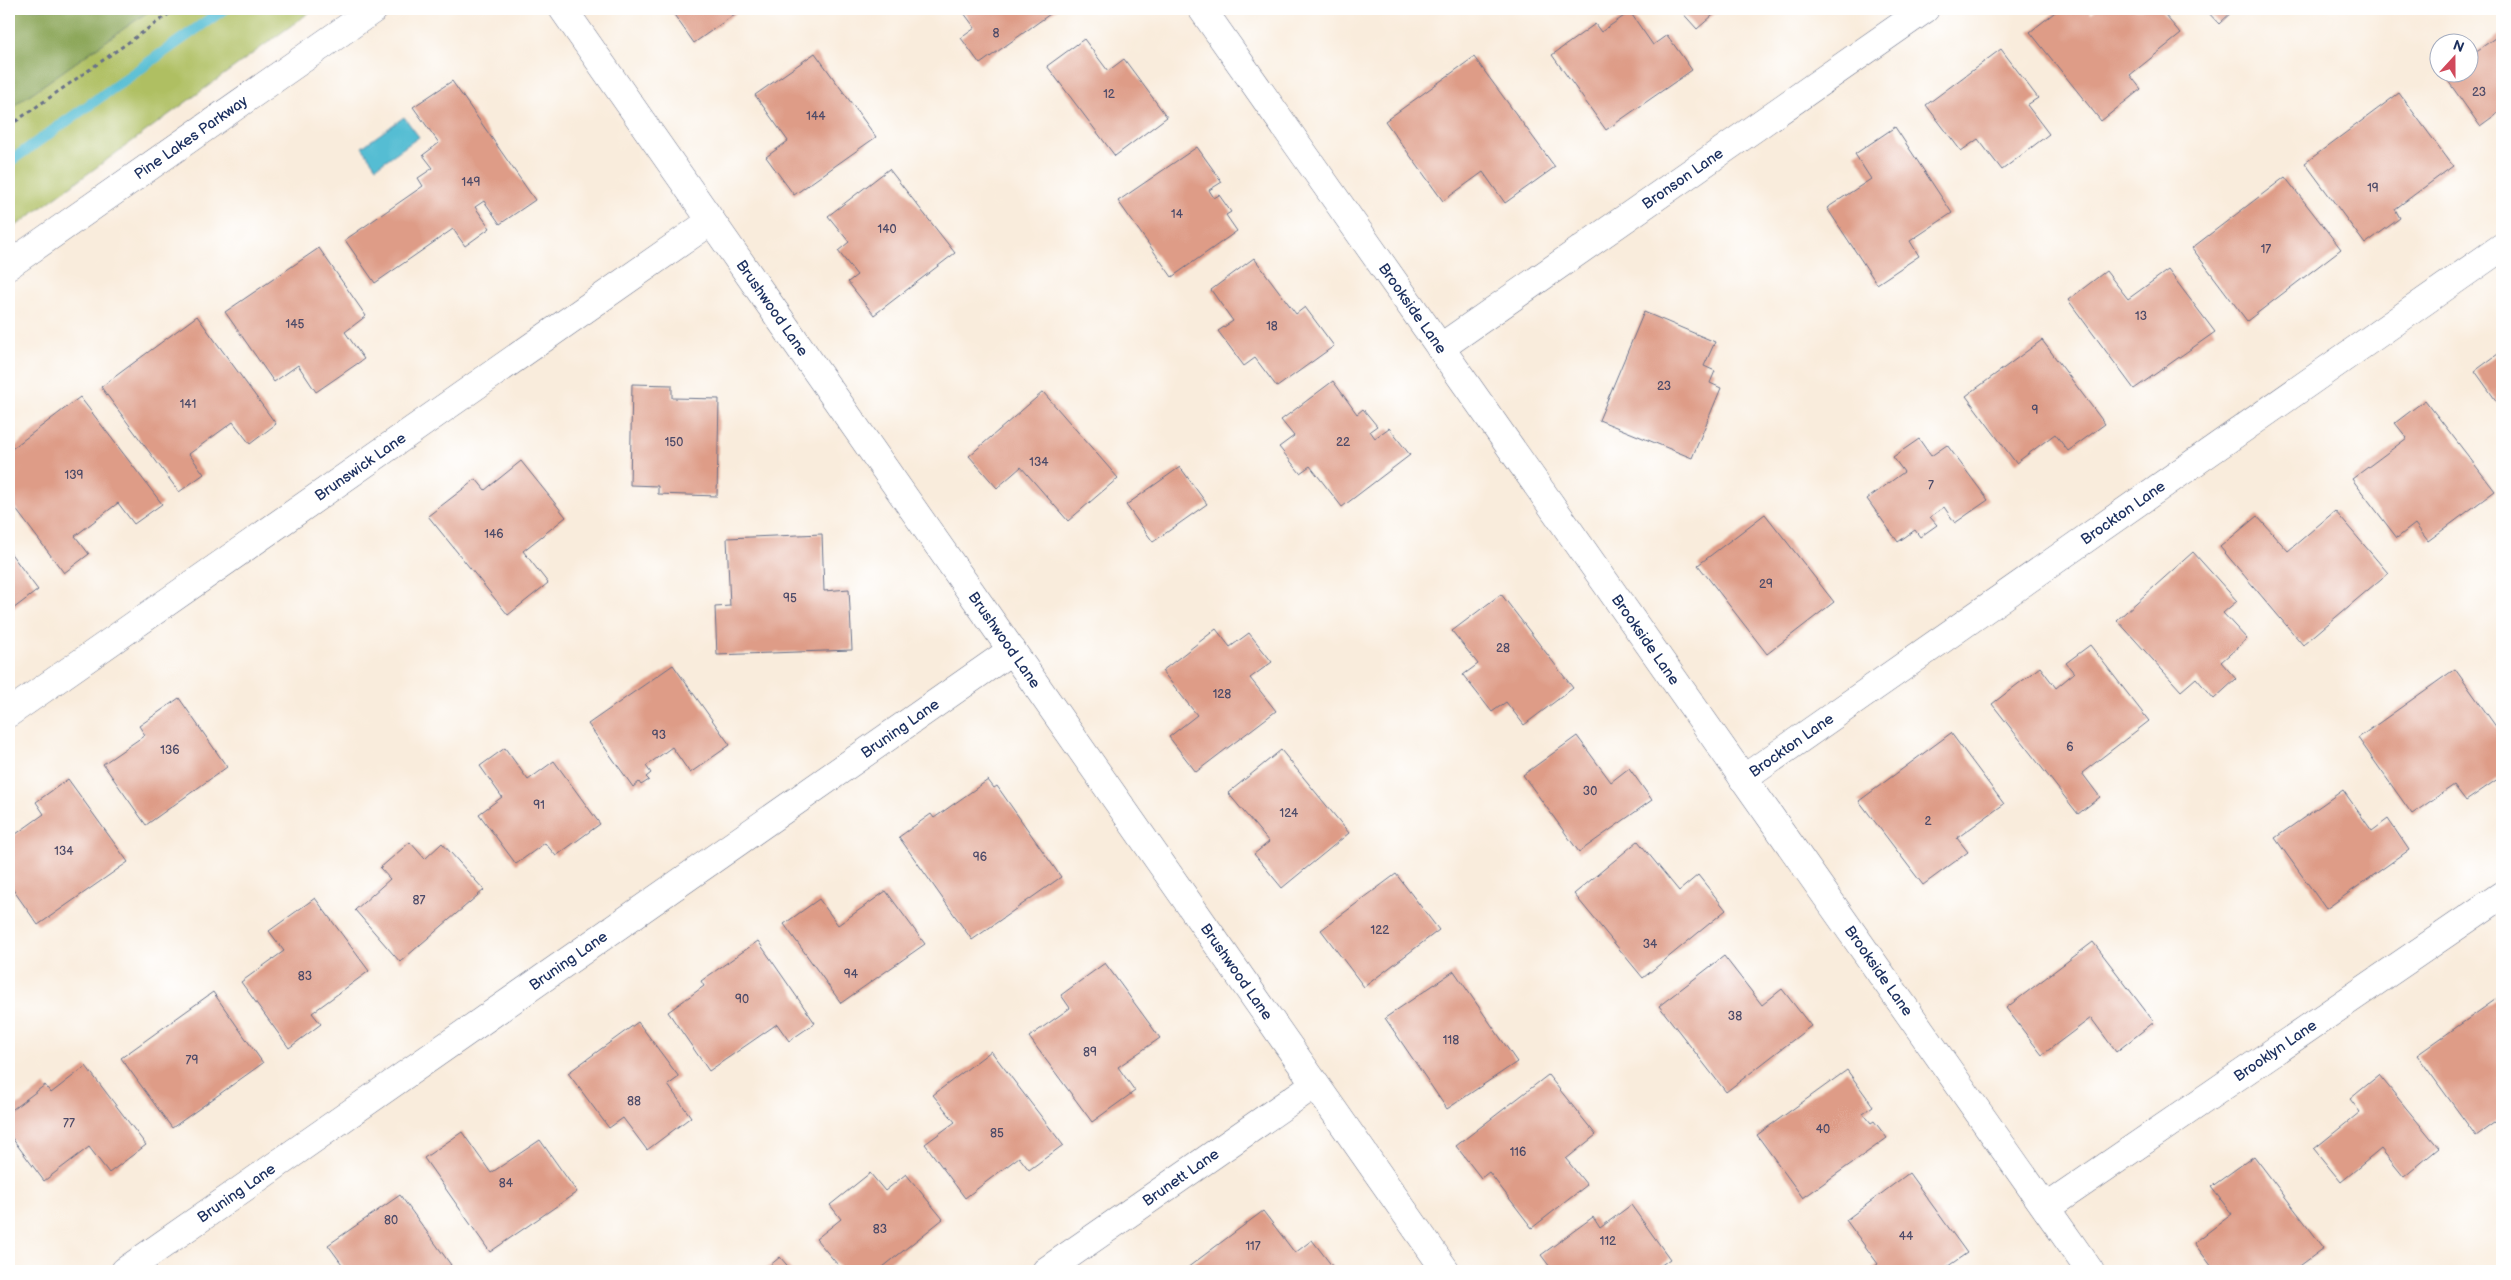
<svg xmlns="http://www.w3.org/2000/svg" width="2511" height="1280" viewBox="0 0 2511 1280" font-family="'Balsamiq Sans',sans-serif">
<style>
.green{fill:#afbf62;stroke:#657760}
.forest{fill:#8ba658;stroke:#536a5b}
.water{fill:#55bdd3;stroke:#387698}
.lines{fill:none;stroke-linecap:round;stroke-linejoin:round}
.stream{stroke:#55bdd3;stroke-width:11}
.building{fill:#de9c87}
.minor-casing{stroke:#69718a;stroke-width:29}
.tertiary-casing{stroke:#69718a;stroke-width:29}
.path{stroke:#69718a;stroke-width:3;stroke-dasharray:4 4;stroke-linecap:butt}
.minor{stroke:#fff;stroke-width:28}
.tertiary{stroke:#fff;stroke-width:28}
.labels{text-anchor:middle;stroke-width:4;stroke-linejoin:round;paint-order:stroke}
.number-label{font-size:12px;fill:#4c4a68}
.street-label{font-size:15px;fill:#1b2f5e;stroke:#fff}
</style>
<rect width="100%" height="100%" fill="#fff"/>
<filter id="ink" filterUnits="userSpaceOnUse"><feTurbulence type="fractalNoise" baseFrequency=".02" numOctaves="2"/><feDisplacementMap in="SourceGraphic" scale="10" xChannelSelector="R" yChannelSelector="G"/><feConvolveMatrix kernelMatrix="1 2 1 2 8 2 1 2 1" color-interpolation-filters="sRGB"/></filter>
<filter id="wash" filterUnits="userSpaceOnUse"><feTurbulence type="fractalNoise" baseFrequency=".0096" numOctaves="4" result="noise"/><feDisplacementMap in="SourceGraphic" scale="20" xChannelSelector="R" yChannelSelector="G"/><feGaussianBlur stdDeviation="1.12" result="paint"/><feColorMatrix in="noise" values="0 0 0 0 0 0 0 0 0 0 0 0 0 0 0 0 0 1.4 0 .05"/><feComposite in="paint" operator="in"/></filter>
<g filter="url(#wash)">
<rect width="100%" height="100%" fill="#f9ecdc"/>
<path class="green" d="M152,9H314L9,231V109Z"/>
<path class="forest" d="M9,9H152L9,109Z"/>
<path class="water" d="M404,117L419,137L376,167L362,147Z"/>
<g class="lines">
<path class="stream" d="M9,162L224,9"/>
</g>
<g id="blocks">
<path class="building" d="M670,9H742L694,43Z
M961,9H1057L980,64L961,38L975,28Z
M1679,9H1720L1697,29Z
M2059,9H2087L2091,14L2098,9H2160L2181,34L2130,75L2141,89L2101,121L2030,32Z
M2205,9H2235L2219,24Z
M1630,12L1653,45L1667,35L1692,70L1606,130L1552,55L1595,24L1601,32Z
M2502,33V110L2480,126L2443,74L2468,72V57Z
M1084,39L1108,71L1124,59L1167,117L1115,156L1047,66Z
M2001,49L2038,98L2027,105L2049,134L2002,170L1978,139L1961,151L1926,105Z
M815,53L876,137L794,195L766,157L788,141L755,95Z
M1474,57L1555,167L1505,203L1483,172L1443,201L1385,121Z
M452,81L535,200L500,224L484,201L475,207L490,228L465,246L453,229L375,283L345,240L423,186L418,178L433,168L423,155L439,143L413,107Z
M2399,93L2453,166L2395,209L2400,218L2365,244L2305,163Z
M1895,127L1952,213L1910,241L1919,256L1877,284L1827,208L1871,179L1855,154Z
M1197,147L1222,182L1209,190L1214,198L1219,195L1231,212L1226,215L1237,231L1172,277L1118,201Z
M889,169L955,253L874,315L848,282L857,275L838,251L849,242L828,216Z
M2285,177L2341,249L2247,321L2192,248Z
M319,248L366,316L345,332L364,359L316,392L298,365L274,382L225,312Z
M1254,258L1296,314L1305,307L1334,346L1277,387L1255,358L1244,366L1218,331L1233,321L1211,290Z
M2168,270L2215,332L2134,389L2068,300L2106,271L2128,299Z
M1644,312L1715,342L1704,366L1715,371L1710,383L1721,388L1692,458L1599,420Z
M197,316L276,424L250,444L233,422L189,454L204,474L179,492L101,387Z
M2042,340L2105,424L2068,451L2055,434L2016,463L1966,396Z
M2502,351V409L2475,371Z
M1333,381L1357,414L1363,409L1377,426L1370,431L1375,438L1389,428L1410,455L1342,507L1310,466L1300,473L1279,447L1294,436L1281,420Z
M632,384L672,385V398L719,399L717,496L658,494V486L630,485Z
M1043,392L1118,478L1068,521L1021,467L997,488L969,456Z
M80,397L162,504L134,524L118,503L75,536L89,554L64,573L9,500V451Z
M2425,400L2495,491L2428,541L2415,524L2397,538L2352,479L2407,438L2395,423Z
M1919,439L1931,456L1947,445L1988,500L1955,523L1944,507L1930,517L1937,525L1920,537L1915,530L1898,542L1867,499L1904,472L1893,457Z
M521,461L566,517L523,551L548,583L508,615L428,516L476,479L485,490Z
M1180,467L1207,504L1153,542L1126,505Z
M2335,511L2388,573L2303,645L2220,547L2257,516L2288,551Z
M1765,514L1834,602L1767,654L1698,565Z
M822,534L824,591L849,589L852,650L717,655L715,607L730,606L727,538Z
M9,551L38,590L9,612Z
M2193,552L2237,601L2223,613L2247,639L2221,662L2236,679L2214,699L2196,678L2181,691L2117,620Z
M1501,594L1573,688L1524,725L1506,702L1492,712L1463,675L1478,664L1452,631Z
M1216,629L1230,647L1249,633L1272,662L1250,678L1276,711L1196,772L1169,737L1197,715L1162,671Z
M2090,645L2149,721L2082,773L2100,797L2078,814L1992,704L2040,667L2056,688L2074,673L2066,663Z
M673,665L730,745L690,773L672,747L646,766L651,773L646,777L649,780L641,785L639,782L633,787L588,724Z
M2455,669L2502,735V776L2466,801L2454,785L2412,814L2358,738Z
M179,698L227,767L146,825L103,764L145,735L139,726Z
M1951,733L2004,804L1957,838L1968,852L1923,885L1859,801Z
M1577,736L1611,782L1629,768L1652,800L1579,852L1523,775Z
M505,748L528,780L554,761L600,824L556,856L545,843L516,864L479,814L502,797L480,766Z
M1281,750L1349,833L1282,888L1254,854L1269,842L1228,793Z
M68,779L128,862L38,925L9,884V839L44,814L36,802Z
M988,780L994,788L997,786L1061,877L972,940L899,837L931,814L934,818Z
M2343,790L2372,831L2388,819L2409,850L2326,909L2275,838Z
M1638,841L1679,891L1698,875L1726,910L1643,978L1574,894Z
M410,842L425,859L442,843L484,890L400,962L355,910L390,879L380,868Z
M1396,874L1439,930L1364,987L1321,930Z
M886,891L925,944L841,1003L784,924L819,899L838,925Z
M315,898L369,971L312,1013L321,1024L289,1048L241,982L284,951L269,931Z
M758,941L815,1023L789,1041L777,1024L709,1071L668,1012L704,986L701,981Z
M2093,942L2154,1022L2116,1052L2091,1018L2042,1055L2006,1008Z
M1724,956L1762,1005L1782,989L1811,1026L1726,1092L1659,1006Z
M1105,963L1160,1038L1118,1067L1135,1091L1092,1122L1029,1037L1070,1008L1061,995Z
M1454,971L1517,1062L1447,1109L1385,1018Z
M213,992L263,1063L172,1128L121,1058Z
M2502,995V1117L2476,1136L2417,1055Z
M638,1022L679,1077L668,1085L691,1117L647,1150L623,1118L609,1128L568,1073Z
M991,1051L1063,1145L1029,1170L1019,1157L965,1198L925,1144L955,1122L933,1095Z
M86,1066L146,1145L109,1173L89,1147L44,1181L9,1134V1112L45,1085L51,1093Z
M1847,1070L1873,1106L1863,1113L1871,1123L1874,1121L1887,1138L1803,1198L1757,1135Z
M1548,1075L1596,1135L1566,1159L1587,1185L1532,1228L1489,1172L1481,1178L1456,1146Z
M2379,1075L2439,1148L2404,1177L2381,1149L2341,1182L2314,1149L2360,1112L2350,1099Z
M462,1132L491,1173L540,1140L577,1192L490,1252L424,1158Z
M2254,1156L2324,1248L2293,1271H2215L2194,1243L2232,1214L2211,1187Z
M870,1173L885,1191L906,1174L943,1219L878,1271H843L816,1239L841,1219L830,1205Z
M1909,1173L1967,1253L1941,1271H1869L1878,1264L1846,1220Z
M400,1195L451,1265L442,1271H347L328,1245Z
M1631,1205L1670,1259L1653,1271H1553L1541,1255L1593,1217L1600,1228Z
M1263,1211L1295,1253L1312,1240L1336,1271H1183Z
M780,1257L792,1271H763Z"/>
</g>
</g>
<g filter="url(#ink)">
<use href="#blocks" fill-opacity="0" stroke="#69718a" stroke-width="1"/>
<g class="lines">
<g class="minor-casing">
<g id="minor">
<path id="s1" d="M563,9L1446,1271"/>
<path id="s2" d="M1202,9L2090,1271"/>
<path id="s3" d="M1440,348L1925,9"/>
<path id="s4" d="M9,713L711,221"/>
<path id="s5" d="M1743,779L2502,247"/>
<path id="s6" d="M2046,1208L2502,895"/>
<path id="s7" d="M125,1271L1012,650"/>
<path id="s8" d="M1046,1271L1315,1084"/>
</g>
</g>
<g class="tertiary-casing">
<g id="tertiary">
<path id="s9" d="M9,265L374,9"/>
</g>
</g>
<path class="path" d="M9,126L176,9"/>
<use href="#minor" class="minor"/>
<use href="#tertiary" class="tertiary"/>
</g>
</g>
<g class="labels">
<g class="number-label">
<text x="996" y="37">8</text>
<text x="2479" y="96">23</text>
<text x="1109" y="98">12</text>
<text x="816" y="120">144</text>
<text x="471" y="186">149</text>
<text x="2373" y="192">19</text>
<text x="1177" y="218">14</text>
<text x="887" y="233">140</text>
<text x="2266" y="253">17</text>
<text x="2141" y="320">13</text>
<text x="295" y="328">145</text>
<text x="1272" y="330">18</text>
<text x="1664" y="390">23</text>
<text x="188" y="408">141</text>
<text x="2035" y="414">9</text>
<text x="674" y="446">150</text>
<text x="1343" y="446">22</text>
<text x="1039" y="466">134</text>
<text x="74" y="479">139</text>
<text x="1931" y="489">7</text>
<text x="494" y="538">146</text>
<text x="1766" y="588">29</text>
<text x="790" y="602">95</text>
<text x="1503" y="652">28</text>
<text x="1222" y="698">128</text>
<text x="659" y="739">93</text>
<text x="2070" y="751">6</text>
<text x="170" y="754">136</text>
<text x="1590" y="795">30</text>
<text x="539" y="809">91</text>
<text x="1289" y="817">124</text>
<text x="1928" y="825">2</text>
<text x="64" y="855">134</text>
<text x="980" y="861">96</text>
<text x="419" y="904">87</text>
<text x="1380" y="934">122</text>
<text x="1650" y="948">34</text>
<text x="851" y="978">94</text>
<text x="305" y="980">83</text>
<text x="742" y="1003">90</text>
<text x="1735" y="1020">38</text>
<text x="1451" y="1044">118</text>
<text x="1090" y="1056">89</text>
<text x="192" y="1064">79</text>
<text x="634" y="1105">88</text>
<text x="69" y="1127">77</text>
<text x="1823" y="1133">40</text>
<text x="997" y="1137">85</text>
<text x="1518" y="1156">116</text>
<text x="506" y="1187">84</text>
<text x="391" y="1224">80</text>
<text x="880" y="1233">83</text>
<text x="1906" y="1240">44</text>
<text x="1608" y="1245">112</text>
<text x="1253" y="1250">117</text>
</g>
<g class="street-label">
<text dy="5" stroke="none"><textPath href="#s9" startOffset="222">Pine Lakes Parkway</textPath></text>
<text dy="5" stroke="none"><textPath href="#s3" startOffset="296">Bronson Lane</textPath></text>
<text dy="5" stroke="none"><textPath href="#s1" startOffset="365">Brushwood Lane</textPath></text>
<text dy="5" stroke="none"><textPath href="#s2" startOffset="366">Brookside Lane</textPath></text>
<text dy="5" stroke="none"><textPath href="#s4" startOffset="429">Brunswick Lane</textPath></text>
<text dy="5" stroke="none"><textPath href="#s5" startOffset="464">Brockton Lane</textPath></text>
<text dy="5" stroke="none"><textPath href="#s1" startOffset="770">Brushwood Lane</textPath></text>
<text dy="5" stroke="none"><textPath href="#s2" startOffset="771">Brookside Lane</textPath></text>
<text dy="5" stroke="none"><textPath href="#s7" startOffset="946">Bruning Lane</textPath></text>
<text dy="5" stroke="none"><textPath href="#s5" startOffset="59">Brockton Lane</textPath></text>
<text dy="5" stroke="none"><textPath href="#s7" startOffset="541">Bruning Lane</textPath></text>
<text dy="5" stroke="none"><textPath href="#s2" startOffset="1176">Brookside Lane</textPath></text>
<text dy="5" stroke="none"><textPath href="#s1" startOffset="1175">Brushwood Lane</textPath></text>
<text dy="5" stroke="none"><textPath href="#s6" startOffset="278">Brooklyn Lane</textPath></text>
<text dy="5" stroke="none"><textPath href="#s8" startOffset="164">Brunett Lane</textPath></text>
<text dy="5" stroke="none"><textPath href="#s7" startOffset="136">Bruning Lane</textPath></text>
</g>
</g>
<rect width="2511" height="1280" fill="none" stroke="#fff" stroke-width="30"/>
<g transform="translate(2454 58) rotate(21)"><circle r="24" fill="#ffffff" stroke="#a4acbf"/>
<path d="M0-4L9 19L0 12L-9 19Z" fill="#d1495b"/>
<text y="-8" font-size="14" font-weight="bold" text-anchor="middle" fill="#1b2f5e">N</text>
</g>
</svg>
